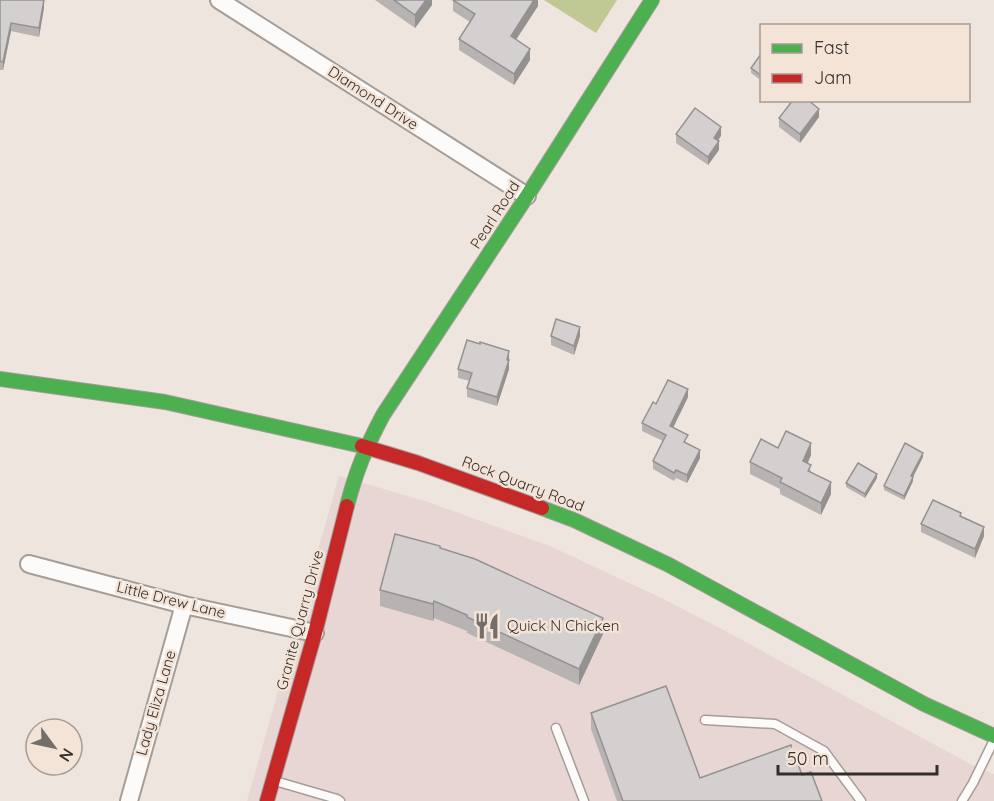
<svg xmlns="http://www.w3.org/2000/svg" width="994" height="801" viewBox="0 0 994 801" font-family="Quicksand,sans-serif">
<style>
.commercial{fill:#e8d6d5}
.forest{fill:#c0c994}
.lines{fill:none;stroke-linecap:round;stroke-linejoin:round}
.lane-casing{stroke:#a49d98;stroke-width:11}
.street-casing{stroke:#a49d98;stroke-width:20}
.fast-casing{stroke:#a49d98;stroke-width:16}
.jam-casing{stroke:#a49d98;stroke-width:16}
.lane{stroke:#fcfbfa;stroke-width:8}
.street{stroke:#fcfbfa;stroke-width:16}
.fast{stroke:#4caf50;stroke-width:14}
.jam{stroke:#c62828;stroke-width:14}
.wall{fill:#b6b3b2}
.shaded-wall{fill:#949291}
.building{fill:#d4d0cf;stroke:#949291;stroke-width:1.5}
.labels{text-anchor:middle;stroke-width:5;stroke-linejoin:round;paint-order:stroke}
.street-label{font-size:15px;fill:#342e29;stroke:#f4e4d8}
.poi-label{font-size:15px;fill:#342e29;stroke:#f4e4d8;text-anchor:start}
</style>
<rect width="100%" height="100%" fill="#eee5de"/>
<path class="commercial" d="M339,476L425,501L550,546L657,596L718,627L974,766L994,774V801H247Z"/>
<path class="forest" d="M544,0H617L596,33Z"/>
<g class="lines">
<g class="lane-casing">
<path id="lane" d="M705,720L775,724L824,751L861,801
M556,728L584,801
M275,781L337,799L340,801
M962,801L973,783L994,740"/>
</g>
<g class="street-casing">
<path id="street" d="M219,0L527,196
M29,564L184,605L315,633
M129,801L184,605"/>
</g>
<g class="fast-casing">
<path id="fast" d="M0,379L165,402L362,446
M347,506C356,471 366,447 383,415L527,196L652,0
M542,508L574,520L669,565L924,704L994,736"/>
</g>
<g class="jam-casing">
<path id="jam" d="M362,446L418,463L542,508
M267,801L315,633L347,506"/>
</g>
<use href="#lane" class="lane"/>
<use href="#street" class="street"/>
<use href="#fast" class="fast"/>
<use href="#jam" class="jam"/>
</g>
<path class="wall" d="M0,0L44,8L39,37L11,31L3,70H0Z
M375,0H432V5L415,28Z
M453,0H538V6L516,40L530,60L514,85L459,50V39L470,22L453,11Z
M761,54L762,81L751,73V68Z
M819,117L800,143L779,127V118Z
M676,134L721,136L718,140L719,150L708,165L676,143Z
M551,336H580L574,355L551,345Z
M480,344L509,351V369L497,406L467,397V388L470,381L458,378V369Z
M688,397L673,428L700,458L687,483L676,478L674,481L653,469V461L663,441L642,431V423L656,404Z
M778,448L811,455L808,463L811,472L831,494L821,515L780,494V489L750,474V462Z
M923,457L913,477V481L904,500L884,490V486Z
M877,478L865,498L846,487V483Z
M961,517L984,536L975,558L921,532V524Z
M440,548L603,634L579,685L467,633V631L434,618L433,621L380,606V590Z
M591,713L700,778L802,775L822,801H617L591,729Z"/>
<path class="shaded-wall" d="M44,0V8L39,37V28Z
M426,0H432V5L415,28V15Z
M534,0H538V6L511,47V36Z
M11,23V31L3,70V62Z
M530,49V60L514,85V74Z
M819,109V117L800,143V134Z
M721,127V136L714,146V138Z
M719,141V150L708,165V157Z
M580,327V336L574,355V346Z
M509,351V369L497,406V397Z
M688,389V397L670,434V426Z
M811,443V455L803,473V461Z
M700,450V458L687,483V475Z
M923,453V457L913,477V481L904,500V496L911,476Z
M877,474V478L865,498V494Z
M831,482V494L821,515V503Z
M984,527V536L975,558V549Z
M434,601V618L433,621V604Z
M603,618V634L579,685V669Z"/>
<path class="building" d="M0,0H44L39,28L11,23L3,62L0,61Z
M394,0H426L415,15Z
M453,0H534L511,36L530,49L514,74L459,39L475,14Z
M761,54H762V76L751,68Z
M793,100H808L819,109L800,134L779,118Z
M695,108L721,127L714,138L719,141L708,157L676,134Z
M556,319L580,327L574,346L551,336Z
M467,340L480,344V342L509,351L507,360H509L497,397L467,388L472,373L458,369Z
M668,380L688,389L670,426L688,435L684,442L700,450L687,475L676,470L674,473L653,461L666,435L642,423L653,402L656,404Z
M786,431L811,443L803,461L811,465L808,471L831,482L821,503L780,482L782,478L750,462L761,439L778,448Z
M905,443L923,453L911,476L913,477L904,496L884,486Z
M858,463L877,474L865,494L846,483Z
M933,500L961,513L960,516L984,527L975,549L921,524Z
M395,534L440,546V548L475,559L603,618L579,669L467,617V615L434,601L433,604L380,590Z
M666,686L700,778L791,745L802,775L811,772L822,801H623L591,713Z"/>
<defs>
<g id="restaurant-bare" transform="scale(2.07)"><path d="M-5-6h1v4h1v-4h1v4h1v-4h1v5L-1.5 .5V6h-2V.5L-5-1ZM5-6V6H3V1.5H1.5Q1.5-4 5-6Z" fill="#756e68" stroke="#f4e4d8" stroke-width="2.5" paint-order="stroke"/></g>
</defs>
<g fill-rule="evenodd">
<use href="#restaurant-bare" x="487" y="626"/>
</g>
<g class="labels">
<g class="street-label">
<text transform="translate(373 98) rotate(33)" y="5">Diamond Drive</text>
<text transform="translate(495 215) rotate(-57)" y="5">Pearl Road</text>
<text transform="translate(523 484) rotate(21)" y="5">Rock Quarry Road</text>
<text transform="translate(171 600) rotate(14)" y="5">Little Drew Lane</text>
<text transform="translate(300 620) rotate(-75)" y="5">Granite Quarry Drive</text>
<text transform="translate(156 703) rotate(-74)" y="5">Lady Eliza Lane</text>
</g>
<g class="poi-label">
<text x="507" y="631">Quick N Chicken</text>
</g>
</g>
<rect x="760" y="24" width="210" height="78" fill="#f4e4d8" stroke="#a79b92" stroke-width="1.5"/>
<rect x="772" y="44" width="30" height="9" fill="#4caf50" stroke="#a79b92" stroke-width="1.5"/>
<text x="814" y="54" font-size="18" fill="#342e29">Fast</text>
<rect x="772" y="74" width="30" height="9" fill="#c62828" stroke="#a79b92" stroke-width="1.5"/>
<text x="814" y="84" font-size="18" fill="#342e29">Jam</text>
<g transform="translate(54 747) rotate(123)"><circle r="28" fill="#f4e4d8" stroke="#a79b92" stroke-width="1.5"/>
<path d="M0-4.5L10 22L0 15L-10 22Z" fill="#756e68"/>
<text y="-9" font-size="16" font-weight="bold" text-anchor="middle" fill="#342e29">N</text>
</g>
<path d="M778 765v9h159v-9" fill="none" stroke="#342e29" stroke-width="3"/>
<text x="787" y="765" font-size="18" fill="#342e29" stroke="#f4e4d8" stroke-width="4.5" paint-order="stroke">50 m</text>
</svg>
